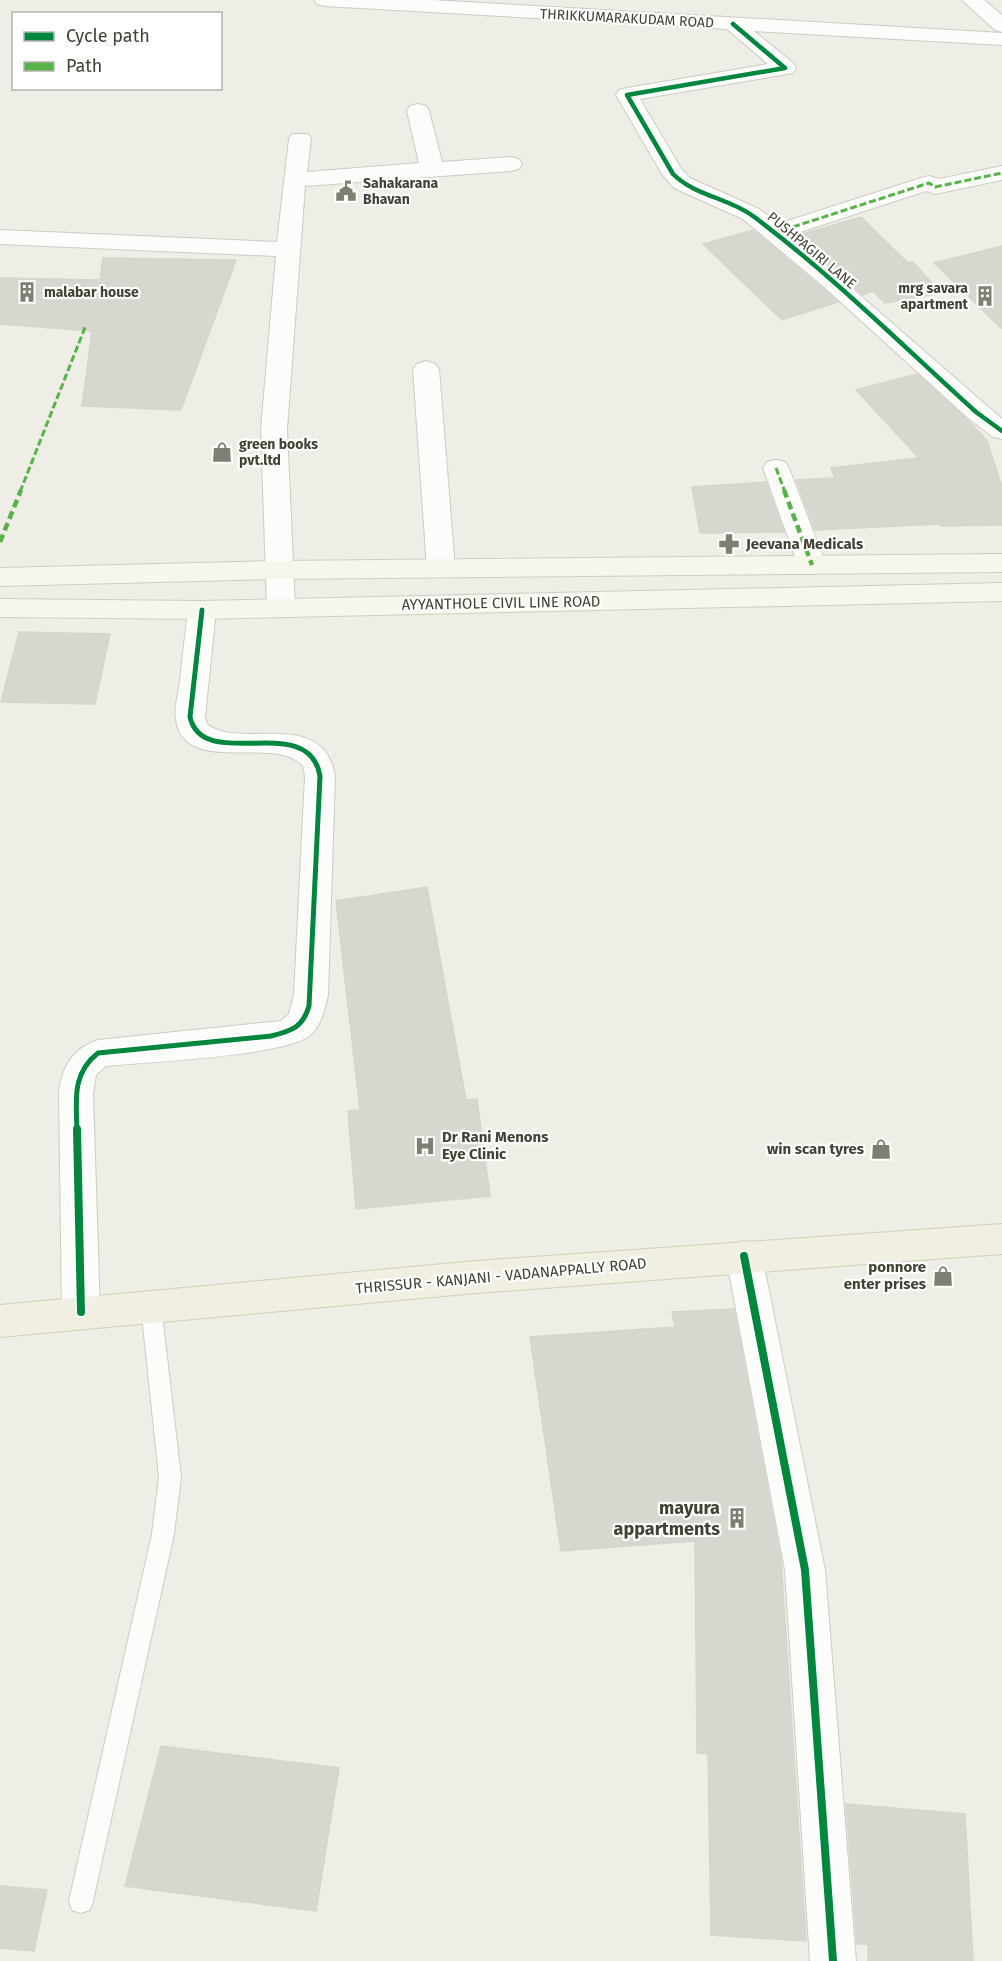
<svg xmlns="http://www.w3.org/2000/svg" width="1002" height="1961" viewBox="0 0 1002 1961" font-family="'Fira Sans',sans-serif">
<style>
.building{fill:#d7d7d0;stroke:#d6d5cd;stroke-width:1.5}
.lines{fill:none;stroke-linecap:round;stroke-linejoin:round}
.service-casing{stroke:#cccbc5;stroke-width:2}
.minor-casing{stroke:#cccbc5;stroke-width:2}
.secondary-casing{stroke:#cecec0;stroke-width:2}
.primary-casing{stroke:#d0cfb6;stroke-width:2}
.service{fill:#fcfcfb;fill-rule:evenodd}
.minor{fill:#fcfcfb;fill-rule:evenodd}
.secondary{fill:#f6f6ed;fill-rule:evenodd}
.primary{fill:#f0efe2;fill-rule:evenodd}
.quiet-far1{stroke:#57b346;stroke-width:3;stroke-dasharray:7 3;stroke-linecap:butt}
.quiet{stroke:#57b346;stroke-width:4.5;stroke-dasharray:8 4.5;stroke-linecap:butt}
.cycleway-far2-casing{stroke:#fff;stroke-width:8}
.cycleway-far1-casing{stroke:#fff;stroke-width:9}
.cycleway-casing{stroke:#fff;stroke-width:11}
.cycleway-far2{stroke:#00873e;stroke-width:4.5}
.cycleway-far1{stroke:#00873e;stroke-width:5}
.cycleway{stroke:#00873e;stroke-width:8}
.labels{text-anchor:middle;stroke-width:4.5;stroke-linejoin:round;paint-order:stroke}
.far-street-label{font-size:14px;fill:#434134;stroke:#fff}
.far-poi-label{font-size:14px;font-weight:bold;fill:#434134;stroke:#fff;text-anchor:start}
.poi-label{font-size:15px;font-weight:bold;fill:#434134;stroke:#fff;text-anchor:start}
.street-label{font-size:15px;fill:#434134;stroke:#fff}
.near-poi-label{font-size:18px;font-weight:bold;fill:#434134;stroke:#fff;text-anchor:end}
</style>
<rect width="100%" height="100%" fill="#eeeee7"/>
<path class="building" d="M861,217L908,263L913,262L941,293L885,303L873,291L863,295L795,236Z
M753,230L822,288L838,302L782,320L703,244Z
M1002,246V329L934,263Z
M103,258L236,260L181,410L82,406L92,331L0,324V278L100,280Z
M917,374L973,425L987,441L1002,487V525L941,526L940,524L815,530L796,480L835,478L831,468L919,458L856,390Z
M766,482L784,532L700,533L692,487Z
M19,632L110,634L95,704L1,702Z
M427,887L466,1100L477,1099L490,1196L356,1209L348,1111L360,1110L336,901Z
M734,1309L781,1560L806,1941L711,1935L708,1754L697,1753L695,1541L561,1551L530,1337L675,1327L672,1312Z
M161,1746L339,1768L316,1911L125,1886Z
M846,1804L965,1814L973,1961H868V1944H857Z
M0,1886L47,1890L34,1951L0,1948Z"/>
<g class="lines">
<g class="service-casing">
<path id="service" d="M151,1297L158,1300L161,1306L181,1477L174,1534L93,1901L90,1910L81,1913L72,1910L69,1901L152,1534L159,1477L141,1306L144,1300Z"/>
</g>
<g class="minor-casing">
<path id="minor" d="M314,0H432L1002,33V45L754,31L793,63L796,68L793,73L640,99L682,170L690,178L759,209L778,224L921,178L929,176L939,179L1002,166V180L935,194L926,191L791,235L1002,419V439L993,437L967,417L823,286L743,219L674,188L662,174L616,95L619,90L627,88L768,64L727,29L324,6L317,4Z
M962,0H984L1002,15V32L995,30Z
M418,104L426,106L429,111L442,162L511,157L519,159L522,164L519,169L511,171L305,186L287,429L295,608L291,615L281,617L271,615L267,608L261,429L276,256L0,244V230L277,242L289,139L292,134H308L311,139L307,172L419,163L407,111L410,106Z
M426,361L435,364L439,369L455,568L451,574L441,577L431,574L427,568L413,369L417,364Z
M776,460L785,462L789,468L826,565L822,571L812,574L802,571L798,565L763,468L767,462Z
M202,601L212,603L216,610L205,717L207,724C240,751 323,706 335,776L328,995C325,1009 321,1027 309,1036C283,1056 145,1062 106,1066L96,1075L93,1094L100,1312L94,1323L81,1328L68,1323L62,1312L59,1094C61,1068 73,1048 98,1040L281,1021L289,1014L294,995L305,776L303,766C275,734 185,777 176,720C174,710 177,698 179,688C182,662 185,636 188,610L192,603Z
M744,1241L757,1245L762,1256L825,1570L856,1961H810L785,1570L726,1256L731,1245Z"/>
</g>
<g class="secondary-casing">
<path id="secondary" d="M1002,554V572L277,579L0,586V568L277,561Z
M1002,583V601L202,619L0,617V599L202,601Z"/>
</g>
<g class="primary-casing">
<path id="primary" d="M1002,1224V1254L476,1293L0,1337V1305L476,1261Z"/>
</g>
<use href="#service" class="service"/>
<use href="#minor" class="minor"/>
<use href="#secondary" class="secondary"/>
<use href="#primary" class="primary"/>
<path class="quiet-far1" d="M774,233L929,183L935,187L1002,173
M776,468L785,492
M20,492L86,325"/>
<path class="quiet" d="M784,490L812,565
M0,542L21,490"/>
<g class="cycleway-far2-casing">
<path id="cycleway-far2" d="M733,24L785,68L627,95L673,174C695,196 729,198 753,216C832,275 903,346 976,412L1002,431"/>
</g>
<g class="cycleway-far1-casing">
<path id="cycleway-far1" d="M77,1130C76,1100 72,1073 98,1053L271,1036C292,1031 303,1027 309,1006L320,776C309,710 203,774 190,717L202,610"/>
</g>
<g class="cycleway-casing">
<path id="cycleway" d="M77,1129L81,1312
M744,1256L805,1570L833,1961"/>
</g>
<use href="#cycleway-far2" class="cycleway-far2"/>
<use href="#cycleway-far1" class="cycleway-far1"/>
<use href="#cycleway" class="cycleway"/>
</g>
<defs>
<g id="civic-bare" transform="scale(1.62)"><path d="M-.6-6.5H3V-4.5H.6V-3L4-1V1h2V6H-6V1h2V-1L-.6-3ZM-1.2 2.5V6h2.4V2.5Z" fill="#7f7e73" stroke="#fff" stroke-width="2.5" paint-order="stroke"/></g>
<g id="building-bare" transform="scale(1.62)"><path d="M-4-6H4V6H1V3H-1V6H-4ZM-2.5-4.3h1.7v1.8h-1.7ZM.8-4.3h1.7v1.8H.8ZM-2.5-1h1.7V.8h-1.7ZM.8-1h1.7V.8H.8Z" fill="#7f7e73" stroke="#fff" stroke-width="2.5" paint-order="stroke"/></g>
<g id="shop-bare" transform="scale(1.62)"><path d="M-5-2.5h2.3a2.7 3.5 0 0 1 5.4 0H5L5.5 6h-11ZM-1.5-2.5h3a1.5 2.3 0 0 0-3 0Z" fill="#7f7e73" stroke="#fff" stroke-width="2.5" paint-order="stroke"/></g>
<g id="pharmacy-bare" transform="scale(1.62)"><path d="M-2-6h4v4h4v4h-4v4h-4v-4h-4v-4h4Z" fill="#7f7e73" stroke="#fff" stroke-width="2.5" paint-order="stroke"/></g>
<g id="hospital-bare" transform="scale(1.62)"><path d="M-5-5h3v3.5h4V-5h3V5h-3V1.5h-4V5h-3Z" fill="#7f7e73" stroke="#fff" stroke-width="2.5" paint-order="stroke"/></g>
</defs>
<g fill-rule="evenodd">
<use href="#civic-bare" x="346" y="191"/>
<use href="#building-bare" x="27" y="292"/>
<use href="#building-bare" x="985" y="296"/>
<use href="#shop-bare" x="222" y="452"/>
<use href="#pharmacy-bare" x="729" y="544"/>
<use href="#hospital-bare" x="425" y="1146"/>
<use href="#shop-bare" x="881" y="1149"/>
<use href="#shop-bare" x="943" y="1276"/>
<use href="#building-bare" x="737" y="1518"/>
</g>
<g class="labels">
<g class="far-street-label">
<text transform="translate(627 18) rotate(3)" y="5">THRIKKUMARAKUDAM ROAD</text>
<text transform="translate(812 250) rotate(40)" y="5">PUSHPAGIRI LANE</text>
</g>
<g class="far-poi-label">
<text x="363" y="188">Sahakarana<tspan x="363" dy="16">Bhavan</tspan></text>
<text x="968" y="293" text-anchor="end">mrg savara<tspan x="968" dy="16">apartment</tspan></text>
<text x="44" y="297">malabar house</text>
<text x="239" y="449">green books<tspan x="239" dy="16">pvt.ltd</tspan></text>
</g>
<g class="poi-label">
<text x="746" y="549">Jeevana Medicals</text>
<text x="442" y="1142">Dr Rani Menons<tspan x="442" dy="17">Eye Clinic</tspan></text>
<text x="864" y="1154" text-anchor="end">win scan tyres</text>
<text x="926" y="1272" text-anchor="end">ponnore<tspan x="926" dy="17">enter prises</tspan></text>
</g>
<g class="street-label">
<text transform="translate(501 603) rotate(-1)" y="5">AYYANTHOLE CIVIL LINE ROAD</text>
<text transform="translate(501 1276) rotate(-5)" y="5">THRISSUR - KANJANI - VADANAPPALLY ROAD</text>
</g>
<g class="near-poi-label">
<text x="720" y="1514">mayura<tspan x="720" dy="21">appartments</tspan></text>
</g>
</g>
<rect x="12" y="12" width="210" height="78" fill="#ffffff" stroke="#b4b3ae" stroke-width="1.5"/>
<rect x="24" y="32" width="30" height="9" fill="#00873e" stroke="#b4b3ae" stroke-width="1.5"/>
<text x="66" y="42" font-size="18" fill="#434134">Cycle path</text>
<rect x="24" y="62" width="30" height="9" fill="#57b346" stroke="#b4b3ae" stroke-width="1.5"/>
<text x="66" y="72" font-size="18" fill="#434134">Path</text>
</svg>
